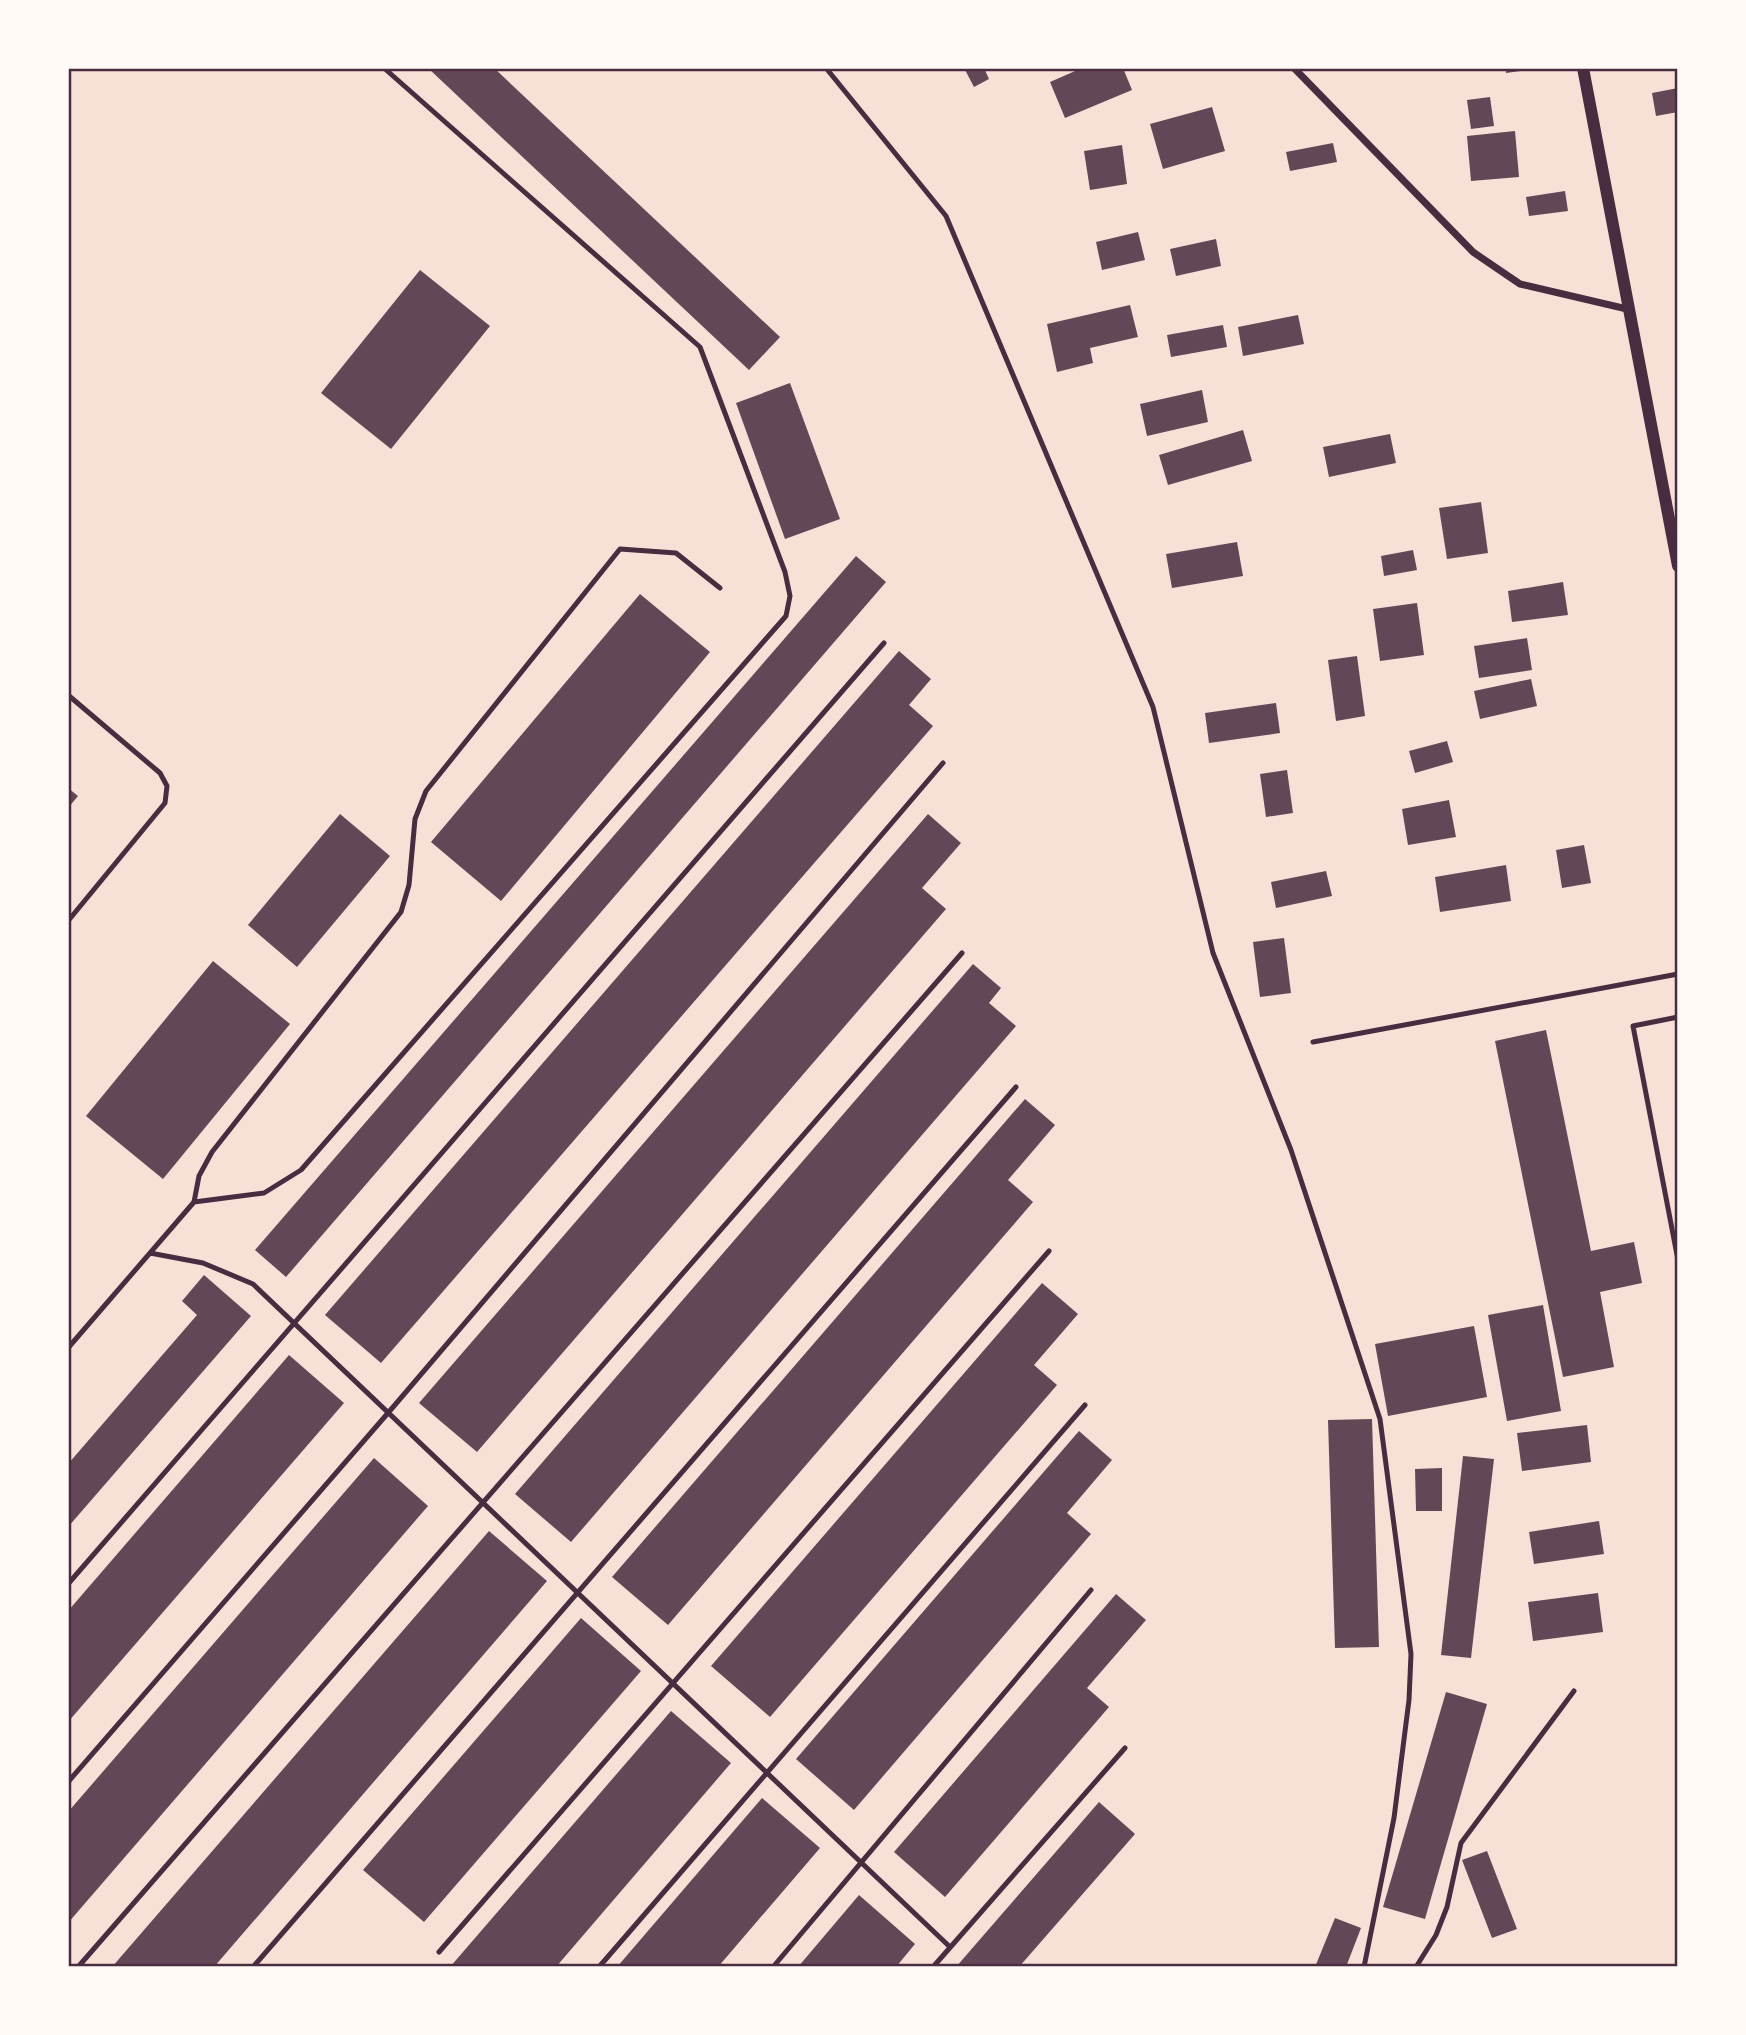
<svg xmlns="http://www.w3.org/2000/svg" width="1746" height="2035" viewBox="0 0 1746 2035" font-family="Barlow,sans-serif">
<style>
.building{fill:#644757}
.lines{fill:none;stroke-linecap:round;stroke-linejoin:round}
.service{stroke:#4a2c40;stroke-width:5}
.minor{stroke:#4a2c40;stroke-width:7}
.tertiary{stroke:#4a2c40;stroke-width:12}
.neatline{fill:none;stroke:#4a2c40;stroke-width:2.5}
</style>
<rect width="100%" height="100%" fill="#f7e1d7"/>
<path class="building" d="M428,68H494L780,337L749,370Z
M964,68H984L989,79L974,87Z
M1082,68H1123L1132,90L1065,118L1050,82Z
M1506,68H1527V70L1506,73Z
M1678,88V112L1656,116L1652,93Z
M1490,97L1494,126L1471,129L1467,100Z
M1212,107L1225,151L1163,169L1150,124Z
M1515,131L1519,177L1471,181L1467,136Z
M1333,143L1337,162L1290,171L1286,152Z
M1122,145L1127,184L1090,190L1084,151Z
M1565,191L1568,211L1529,216L1526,197Z
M1138,232L1145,260L1102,270L1096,242Z
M1216,239L1221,266L1176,276L1170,249Z
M420,270L490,326L391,449L321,393Z
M1130,305L1138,337L1090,348L1093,363L1057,372L1047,324Z
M1298,315L1304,344L1243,356L1238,327Z
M1223,325L1227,347L1171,357L1167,335Z
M790,383L840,519L785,539L736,403Z
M1202,390L1208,422L1147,436L1140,404Z
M1243,430L1252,461L1168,485L1159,455Z
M1390,434L1396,463L1329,477L1323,447Z
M1481,502L1488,553L1447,559L1439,508Z
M1237,542L1243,576L1172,588L1166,554Z
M1413,550L1417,570L1384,576L1381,556Z
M856,556L886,582L286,1277L255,1250Z
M1563,582L1568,615L1512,622L1508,591Z
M640,594L710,652L501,901L431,842Z
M1417,603L1424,655L1380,661L1373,609Z
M1527,638L1532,670L1479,678L1474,646Z
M899,651L931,679L909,705L933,726L381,1363L325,1315Z
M1357,656L1365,716L1336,721L1328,660Z
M1531,679L1537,706L1480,719L1474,691Z
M1276,703L1280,733L1209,743L1205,713Z
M1447,741L1453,762L1415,773L1409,751Z
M1287,770L1293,813L1266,817L1260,774Z
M68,788L78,796L68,808Z
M1449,800L1456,837L1408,845L1402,809Z
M340,814L390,856L297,967L248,925Z
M928,814L961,843L922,888L946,909L477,1452L419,1403Z
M1584,845L1591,883L1562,888L1556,850Z
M1506,865L1511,901L1440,912L1435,877Z
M1326,871L1332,896L1276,908L1271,882Z
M1284,938L1291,993L1260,997L1253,942Z
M213,961L290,1024L163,1179L86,1116Z
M973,964L1001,988L989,1003L1016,1026L571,1542L515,1494Z
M1546,1030L1591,1251L1634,1242L1642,1283L1600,1292L1614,1367L1563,1377L1495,1041Z
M1025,1099L1055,1125L1008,1180L1033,1202L668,1625L612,1577Z
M204,1275L251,1316L68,1527V1464L197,1315L182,1301Z
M1042,1283L1078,1314L1034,1365L1057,1385L770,1717L711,1666Z
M1543,1305L1561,1411L1507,1421L1488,1315Z
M1474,1326L1487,1397L1388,1416L1375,1344Z
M289,1355L344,1403L68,1722V1611Z
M1372,1419L1379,1647L1335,1648L1328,1420Z
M1587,1425L1591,1462L1522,1471L1517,1433Z
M1079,1431L1112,1460L1067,1513L1091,1534L854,1810L796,1759Z
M1463,1456L1494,1459L1471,1658L1441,1655Z
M374,1458L428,1506L68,1923V1812Z
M1442,1468V1511H1416L1415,1469Z
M1599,1521L1604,1554L1534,1564L1529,1532Z
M489,1531L547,1581L214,1967H112Z
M1598,1593L1603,1632L1533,1641L1528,1602Z
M1116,1594L1146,1620L1087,1688L1109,1707L945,1897L894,1852Z
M581,1618L641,1671L424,1922L363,1870Z
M1446,1692L1487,1704L1425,1919L1383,1907Z
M671,1711L731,1763L556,1967H450Z
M762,1798L820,1848L718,1967H617Z
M1099,1802L1135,1834L1019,1967H956Z
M1487,1851L1517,1929L1492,1938L1462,1860Z
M859,1895L915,1944L896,1967H798Z
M1335,1918L1361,1928L1346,1967H1315Z"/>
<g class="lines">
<path class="service" d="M826,68L946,216L1153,707L1213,953L1291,1150L1380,1419L1411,1654L1409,1700L1394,1818L1364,1967
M68,695L160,773L167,786L165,803L68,921
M1678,1017L1633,1026L1678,1260
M1313,1042L1678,974
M194,1202L199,1176L212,1152L401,912L409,885L415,819L426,791L620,549L676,553L720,588
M150,1253L203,1263L253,1284L950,1947
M68,1348L194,1202L264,1193L301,1170L786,616L790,596L785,572L700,347L384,68
M68,1584L884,643
M68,1782L388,1413L943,763
M439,1952L1049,1251
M78,1967L962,953
M253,1967L1016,1087
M599,1967L1085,1405
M773,1967L1091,1590
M933,1967L1125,1748
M1416,1967L1436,1935L1447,1907L1461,1843L1574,1691"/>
<path class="minor" d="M1294,68L1473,252L1520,284L1627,309"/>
<path class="tertiary" d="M1583,68L1678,566"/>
</g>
<rect width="1746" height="2035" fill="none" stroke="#fffaf5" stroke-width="140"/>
<rect x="70" y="70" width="1606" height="1895" class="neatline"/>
</svg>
